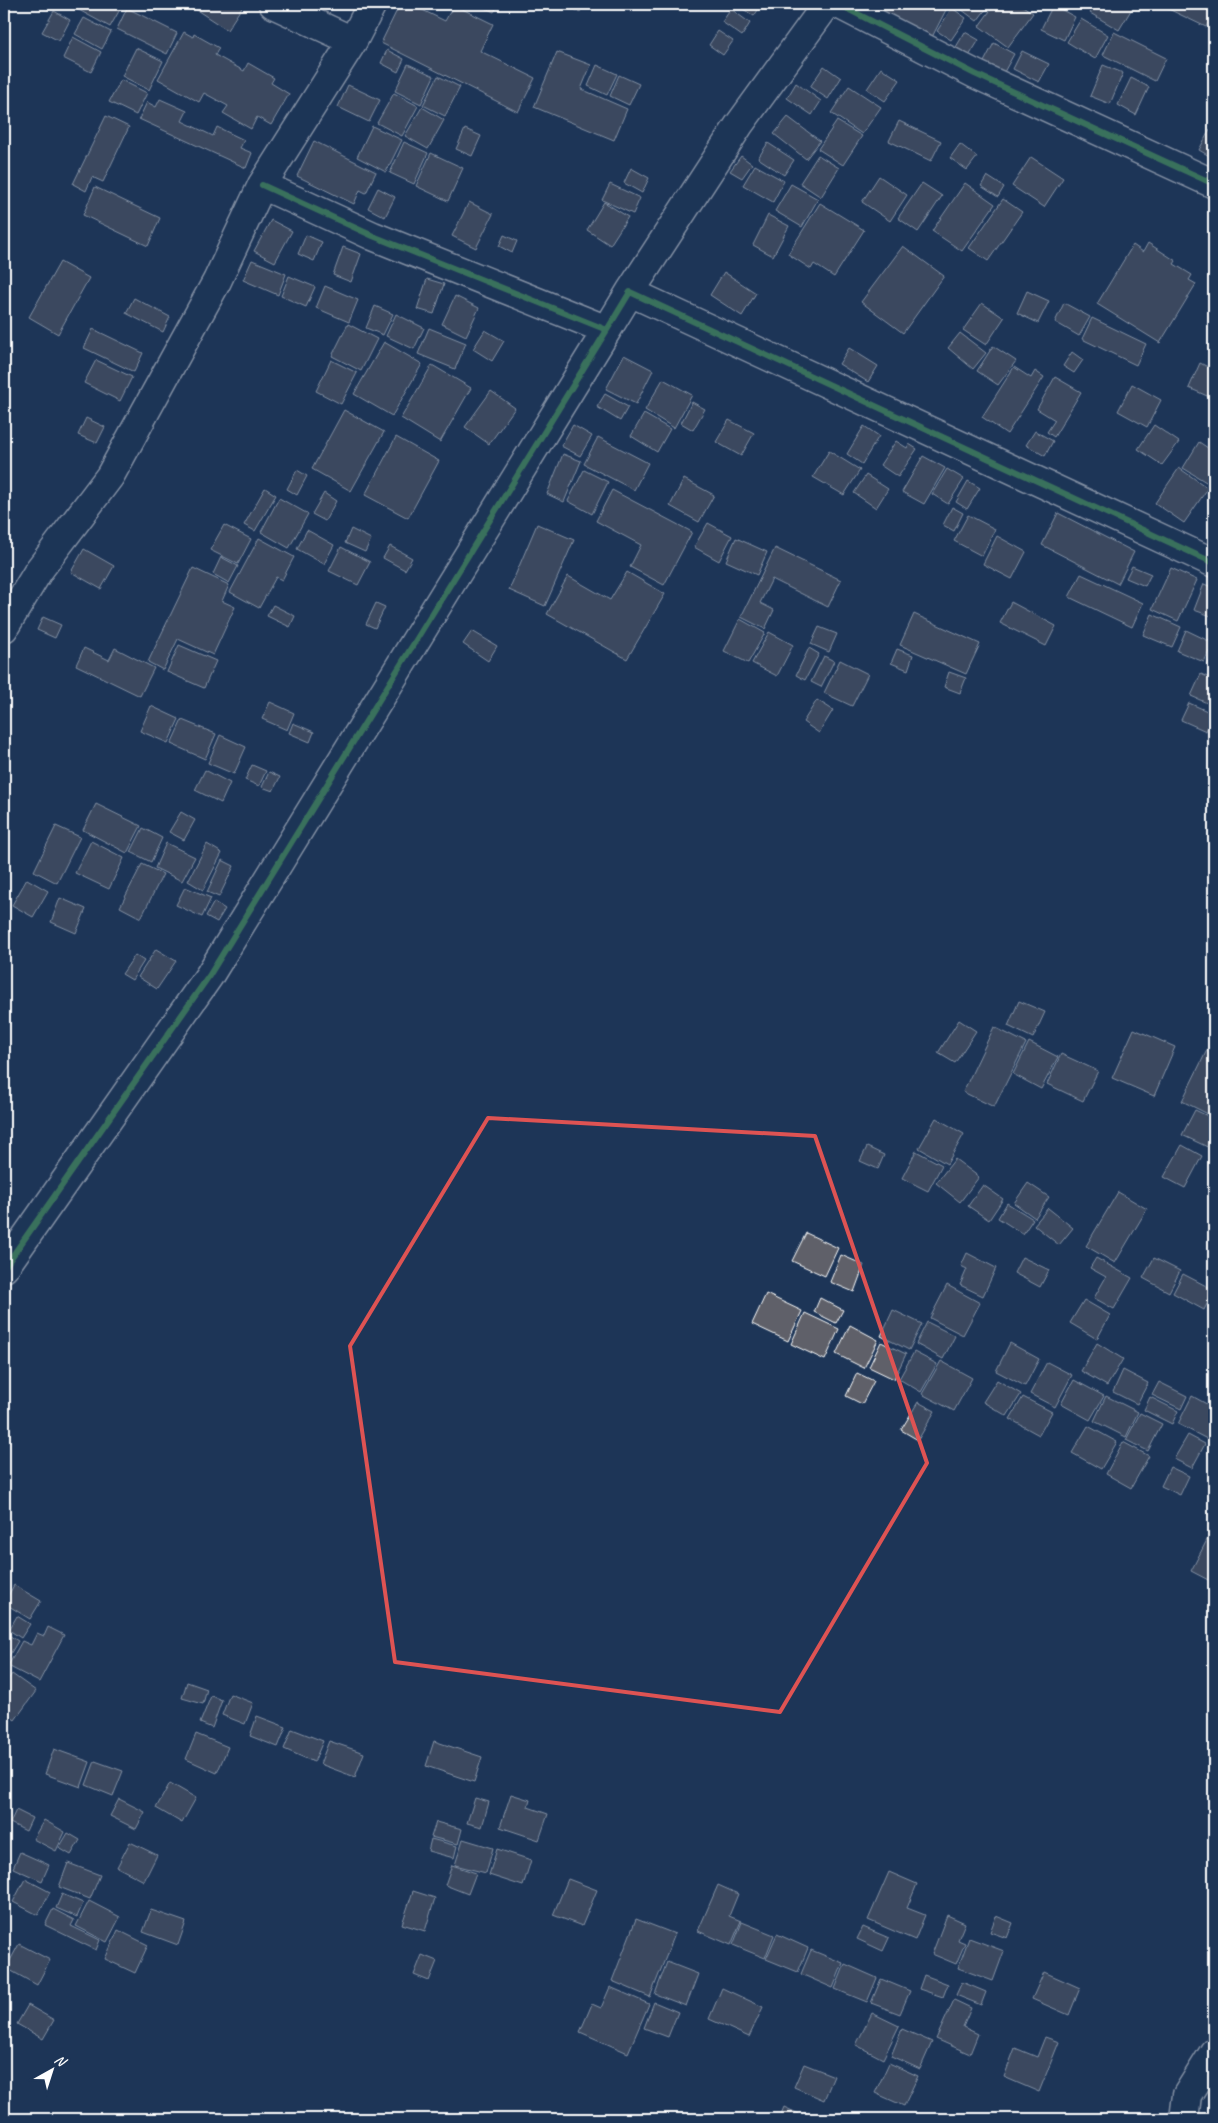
<svg xmlns="http://www.w3.org/2000/svg" width="1218" height="2123" viewBox="0 0 1218 2123" font-family="Caveat,sans-serif">
<style>
.building{fill:#5e6169;stroke:#fff}
.lines{fill:none;stroke-linecap:round;stroke-linejoin:round}
.minor-casing{stroke:#fff;stroke-width:31}
.minor{stroke:#1d3557;stroke-width:28}
.cycleway-casing{stroke:#1d3557;stroke-width:9}
.cycleway{stroke:#5cba63;stroke-width:6}
.marked{fill:none;stroke:#de5353;stroke-width:4;stroke-linejoin:round}
</style>
<rect width="100%" height="100%" fill="#1d3557"/>
<filter id="ink" filterUnits="userSpaceOnUse"><feTurbulence type="fractalNoise" baseFrequency=".02" numOctaves="2"/><feDisplacementMap in="SourceGraphic" scale="10" xChannelSelector="R" yChannelSelector="G"/><feConvolveMatrix kernelMatrix="1 2 1 2 8 2 1 2 1" color-interpolation-filters="sRGB"/></filter>
<g filter="url(#ink)">
<path class="building" d="M4,4H11L5,17H4Z
M68,4H123L110,27Z
M195,4H237L242,7L227,30L192,7Z
M400,4H410L445,21L454,5L493,24L480,51L535,78L518,112L381,43Z
M477,4H499L494,12Z
M563,4H583L580,12Z
M735,4H762L754,16Z
M865,4H949L931,39Z
M954,4H990L977,21Z
M995,4H1020L1033,13L1008,47L979,26Z
M1096,4H1131L1134,5L1119,30L1090,13Z
M1158,4H1214V10L1206,27Z
M1053,5L1075,17L1064,40L1041,29Z
M127,8L177,33L167,54L117,29Z
M952,8L966,18L951,40L937,31Z
M731,9L750,23L742,36L722,22Z
M54,11L70,20L59,41L42,32Z
M84,18L111,32L102,49L75,34Z
M1081,19L1108,35L1095,59L1067,42Z
M718,31L733,41L723,55L709,45Z
M184,32L193,37L194,34L219,48L215,55L244,71L248,63L274,78L271,83L289,94L271,125L257,117L251,129L223,113L228,106L204,93L199,102L158,79Z
M965,32L979,40L969,56L956,47Z
M1114,32L1166,58L1155,81L1103,55Z
M73,37L101,52L91,72L63,58Z
M994,43L1014,54L1004,72L984,62Z
M136,48L163,61L149,90L122,76Z
M387,50L404,59L398,72L381,63Z
M1022,51L1049,64L1039,82L1013,69Z
M557,52L591,65L581,89L627,109L614,140L534,107Z
M408,64L434,76L421,104L395,91Z
M597,65L617,74L607,95L588,86Z
M1103,65L1123,73L1110,104L1090,96Z
M824,66L841,78L828,99L810,87Z
M881,68L900,80L885,101L867,89Z
M619,75L639,84L629,105L610,96Z
M438,76L460,87L445,116L423,105Z
M1131,78L1149,87L1136,115L1118,105Z
M121,80L147,93L136,115L109,102Z
M796,83L821,101L812,115L787,98Z
M348,85L380,100L369,122L338,107Z
M849,86L881,107L862,134L831,113Z
M394,93L418,106L402,136L377,123Z
M160,99L187,111L182,121L213,136L217,127L244,140L240,148L252,153L246,168L139,119L147,102L156,107Z
M422,107L444,120L428,149L405,136Z
M106,116L129,127L103,182L92,177L86,191L73,184Z
M788,117L820,141L806,159L774,134Z
M837,121L862,136L843,165L818,149Z
M899,121L941,141L931,161L889,141Z
M372,126L402,140L386,172L357,157Z
M465,129L481,136L472,156L456,149Z
M1210,129L1214,132V151L1211,157L1199,150Z
M314,141L376,172L366,193L360,190L354,204L297,176Z
M404,142L428,153L414,184L390,173Z
M768,143L794,160L784,175L758,158Z
M960,144L977,157L967,170L950,158Z
M431,153L463,168L448,201L416,186Z
M818,155L839,168L821,197L800,183Z
M741,156L752,164L742,178L730,171Z
M1031,157L1063,178L1044,207L1012,186Z
M755,165L784,181L773,202L743,185Z
M631,168L649,178L642,193L624,183Z
M879,176L907,195L890,221L862,202Z
M987,176L1004,187L998,197L981,186Z
M922,183L942,196L918,232L898,218Z
M965,183L995,204L962,251L932,231Z
M610,184L640,198L633,214L602,200Z
M791,184L818,199L802,227L775,211Z
M95,187L160,218L148,246L83,215Z
M378,188L395,197L385,217L368,208Z
M1003,199L1022,212L988,261L969,248Z
M469,202L493,214L476,248L452,236Z
M604,202L628,217L610,245L587,230Z
M820,203L864,230L834,277L814,264L811,269L788,254Z
M768,215L789,226L773,256L753,245Z
M271,220L292,231L275,262L254,251Z
M306,235L322,242L314,261L298,254Z
M504,235L517,241L512,253L499,246Z
M1148,243L1176,261L1174,264L1192,275L1189,280L1196,284L1160,343L1097,304L1133,245L1143,252Z
M903,246L944,276L903,333L861,302Z
M343,247L361,254L351,282L333,275Z
M252,260L286,274L278,295L243,280Z
M60,262L89,278L58,334L29,317Z
M724,272L756,293L742,316L710,295Z
M289,276L315,287L306,307L281,296Z
M427,279L444,284L434,314L417,309Z
M325,286L358,300L349,322L316,308Z
M1027,291L1049,301L1038,323L1017,313Z
M455,296L479,308L466,336L442,324Z
M134,298L170,317L163,332L126,313Z
M982,303L1004,318L986,345L963,330Z
M1064,303L1090,317L1079,336L1055,322Z
M375,306L393,314L383,335L366,328Z
M396,314L424,328L414,349L386,336Z
M1092,318L1146,344L1136,365L1082,339Z
M348,324L377,339L361,371L332,356Z
M429,328L466,343L455,369L418,354Z
M93,329L143,353L134,372L84,348Z
M485,330L504,341L492,361L473,349Z
M960,333L986,353L973,369L948,348Z
M384,342L422,364L392,416L354,394Z
M993,346L1016,361L998,385L977,371Z
M849,348L878,366L868,382L839,364Z
M1072,352L1083,360L1074,373L1063,366Z
M624,355L653,370L636,404L606,389Z
M96,360L132,377L120,401L84,383Z
M331,360L357,373L341,404L316,391Z
M1200,363L1214,370V399L1189,388Z
M432,365L471,388L440,442L401,418Z
M1014,367L1031,378L1035,371L1044,377L1007,434L982,417Z
M1055,377L1081,392L1054,437L1047,432L1055,420L1037,409Z
M663,379L692,395L674,428L645,410Z
M1132,384L1161,400L1147,427L1118,411Z
M491,391L515,408L489,444L465,427Z
M605,394L628,407L620,421L597,407Z
M692,402L705,409L693,430L681,423Z
M344,410L384,432L351,491L312,469Z
M644,414L670,429L657,452L631,436Z
M86,418L105,427L97,443L78,435Z
M729,420L754,433L741,456L716,442Z
M1214,422V437L1208,434Z
M573,425L592,436L580,456L561,446Z
M1154,425L1179,442L1162,465L1138,449Z
M864,426L879,436L862,464L847,454Z
M1035,431L1053,441L1045,456L1026,445Z
M396,437L439,461L408,518L365,495Z
M598,437L648,463L634,490L584,464Z
M896,441L907,448L909,444L917,449L898,477L880,465Z
M1199,442L1214,452V480L1211,485L1183,468Z
M829,451L860,470L844,495L813,477Z
M563,454L581,461L564,502L547,494Z
M923,456L945,468L924,504L902,492Z
M1179,468L1208,488L1184,523L1155,503Z
M947,469L964,479L948,504L932,494Z
M297,470L307,476L297,495L287,489Z
M584,470L608,482L592,514L568,501Z
M866,475L888,489L876,508L854,493Z
M684,479L714,495L699,522L670,506Z
M968,481L980,488L967,509L956,502Z
M265,488L276,495L255,531L244,525Z
M612,490L692,532L664,585L630,567L641,545L596,521Z
M324,493L336,501L325,521L312,514Z
M279,498L308,514L289,548L261,532Z
M952,507L963,513L954,531L943,525Z
M1058,513L1134,552L1118,584L1042,545Z
M968,515L995,529L982,556L954,541Z
M708,523L732,536L719,561L694,547Z
M537,524L574,540L545,606L509,590Z
M224,525L251,539L238,564L210,550Z
M351,529L371,539L365,552L345,543Z
M307,530L334,545L324,564L297,549Z
M997,536L1026,552L1012,579L983,564Z
M259,538L294,557L282,580L276,577L259,608L230,592Z
M736,538L767,552L757,575L726,561Z
M390,546L412,558L405,570L383,558Z
M341,547L370,562L358,585L329,571Z
M775,548L841,580L828,607L772,579L760,603L774,610L765,629L741,617Z
M84,549L114,566L101,589L71,572Z
M221,557L238,566L229,583L213,574Z
M1132,566L1151,574L1145,586L1126,578Z
M193,568L229,585L222,601L235,607L213,655L178,639L163,670L148,662Z
M1171,568L1197,580L1178,621L1152,609Z
M627,572L665,594L627,659L547,614L568,576L610,600Z
M1081,574L1143,603L1132,627L1069,597Z
M1204,584L1214,588V617L1194,610Z
M1011,602L1056,626L1046,646L1000,623Z
M376,603L385,607L375,628L366,624Z
M273,605L295,616L290,627L267,616Z
M914,614L980,644L966,674L900,645Z
M1152,614L1181,627L1172,647L1143,635Z
M43,617L61,625L55,638L37,630Z
M740,619L765,633L748,663L724,651Z
M819,627L837,634L829,652L811,644Z
M1186,630L1213,643L1204,662L1177,651Z
M472,631L497,646L488,661L463,644Z
M769,632L793,645L777,676L752,663Z
M179,645L216,661L204,688L167,672Z
M84,648L109,660L115,648L154,668L140,696L76,665Z
M809,648L819,654L805,680L796,675Z
M897,649L913,655L908,670L891,663Z
M1214,650V669L1207,666Z
M824,656L834,661L821,687L811,682Z
M840,660L868,674L852,706L824,693Z
M949,672L966,678L960,693L944,687Z
M1201,674L1214,680V706L1191,696Z
M817,700L833,710L819,733L803,722Z
M270,702L294,713L287,730L262,719Z
M1189,703L1214,714L1206,731L1181,720Z
M151,706L179,719L168,743L140,731Z
M182,720L216,734L205,759L171,744Z
M1214,721V736L1208,732Z
M293,723L314,732L310,742L289,733Z
M220,735L246,747L234,774L208,763Z
M252,765L266,771L259,786L245,780Z
M205,770L230,783L221,803L195,790Z
M269,772L280,777L273,791L262,787Z
M96,804L141,826L127,853L83,830Z
M181,812L195,820L184,840L169,832Z
M56,826L80,837L57,883L34,871Z
M143,828L162,838L151,862L131,852Z
M91,841L124,858L109,889L75,873Z
M166,843L195,857L182,881L155,868Z
M207,844L222,853L203,890L188,881Z
M222,860L234,866L219,897L207,892Z
M142,864L163,874L141,918L120,907Z
M27,879L48,891L33,917L12,905Z
M185,887L211,898L202,917L176,905Z
M60,898L86,909L76,933L51,922Z
M214,902L225,909L217,922L206,916Z
M156,949L176,961L157,989L138,977Z
M135,955L144,961L132,980L122,974Z
M1019,1001L1045,1012L1033,1038L1008,1026Z
M959,1020L976,1031L955,1063L938,1053Z
M994,1027L1026,1043L994,1107L963,1092Z
M1134,1029L1175,1047L1154,1096L1112,1078Z
M1029,1042L1058,1057L1041,1089L1013,1074Z
M1209,1046L1214,1048V1117L1182,1101Z
M1061,1054L1098,1071L1083,1101L1047,1084Z
M1195,1110L1214,1119V1150L1182,1135Z
M936,1118L964,1134L947,1164L919,1148Z
M1182,1145L1202,1156L1185,1188L1164,1177Z
M867,1147L884,1155L878,1169L860,1161Z
M916,1151L942,1165L928,1191L902,1178Z
M955,1159L979,1177L960,1202L936,1183Z
M1028,1183L1049,1197L1035,1218L1014,1203Z
M983,1185L1003,1199L989,1220L968,1206Z
M1118,1192L1147,1209L1115,1263L1086,1246Z
M1007,1203L1033,1219L1023,1234L998,1218Z
M1048,1208L1073,1228L1059,1245L1034,1225Z
M806,1233L838,1248L825,1276L792,1261Z
M967,1253L996,1268L983,1296L960,1285L967,1269L961,1266Z
M841,1255L864,1265L854,1292L830,1282Z
M1022,1257L1049,1270L1040,1287L1014,1273Z
M1096,1258L1132,1278L1114,1309L1094,1298L1106,1277L1090,1268Z
M1154,1258L1180,1271L1169,1292L1143,1278Z
M1183,1274L1214,1290L1204,1310L1173,1293Z
M947,1285L980,1303L963,1335L930,1318Z
M766,1294L802,1311L788,1341L752,1324Z
M820,1298L843,1310L836,1323L814,1312Z
M1084,1300L1110,1315L1097,1339L1070,1323Z
M893,1310L922,1324L909,1350L881,1336Z
M805,1313L839,1329L825,1360L791,1344Z
M927,1322L955,1336L943,1359L916,1344Z
M850,1325L878,1340L864,1368L836,1354Z
M881,1342L906,1354L894,1379L869,1367Z
M1010,1343L1039,1359L1025,1386L996,1371Z
M1097,1343L1123,1359L1107,1386L1081,1371Z
M914,1352L937,1364L921,1392L899,1379Z
M941,1361L972,1378L954,1411L922,1394Z
M1047,1362L1072,1375L1055,1407L1030,1394Z
M1123,1370L1148,1383L1137,1404L1113,1392Z
M857,1373L874,1381L862,1404L846,1396Z
M997,1380L1021,1394L1007,1416L983,1402Z
M1074,1380L1104,1396L1090,1420L1061,1404Z
M1159,1382L1187,1396L1181,1409L1152,1395Z
M1106,1396L1138,1412L1126,1437L1094,1421Z
M1192,1396L1214,1408V1426L1207,1439L1178,1424Z
M1023,1397L1052,1412L1039,1435L1010,1419Z
M1150,1397L1178,1411L1172,1424L1144,1410Z
M918,1402L935,1411L918,1440L901,1430Z
M1140,1413L1162,1424L1148,1451L1126,1440Z
M1088,1426L1117,1442L1101,1469L1072,1453Z
M1188,1435L1205,1444L1192,1468L1174,1459Z
M1123,1442L1149,1456L1131,1488L1106,1474Z
M1170,1467L1189,1476L1180,1495L1161,1486Z
M1208,1538L1214,1542V1583L1191,1571Z
M14,1585L41,1601L30,1619L4,1603Z
M17,1616L30,1624L21,1638L9,1630Z
M48,1627L64,1635L39,1682L8,1666L22,1641L31,1645L37,1633L44,1636Z
M4,1632L18,1641L6,1661L4,1659Z
M12,1674L36,1691L15,1720L4,1712V1685Z
M187,1682L207,1689L203,1704L182,1698Z
M230,1694L253,1703L245,1724L222,1715Z
M211,1696L222,1700L212,1728L200,1723Z
M257,1716L286,1727L278,1747L250,1736Z
M4,1727L10,1732L4,1740Z
M292,1729L323,1741L314,1762L284,1749Z
M196,1734L228,1747L217,1773L186,1759Z
M329,1741L364,1753L355,1777L320,1764Z
M434,1741L482,1757L474,1782L426,1766Z
M54,1749L90,1762L81,1787L45,1774Z
M95,1761L123,1771L113,1796L86,1785Z
M170,1783L196,1798L182,1823L156,1808Z
M511,1794L530,1800L528,1807L548,1814L539,1840L500,1827Z
M475,1798L489,1802L482,1827L467,1823Z
M119,1799L145,1812L136,1829L110,1816Z
M16,1810L32,1818L26,1831L10,1823Z
M44,1820L65,1832L56,1851L33,1839Z
M436,1822L462,1829L458,1844L431,1837Z
M68,1833L80,1840L71,1855L59,1848Z
M431,1839L457,1846L454,1858L428,1851Z
M463,1839L493,1848L486,1873L455,1865Z
M130,1842L157,1855L144,1881L117,1867Z
M497,1849L531,1860L523,1886L489,1875Z
M20,1852L49,1865L42,1881L13,1868Z
M68,1863L100,1875L90,1899L59,1887Z
M452,1865L476,1873L468,1894L445,1885Z
M889,1872L917,1884L907,1908L925,1915L915,1940L868,1920Z
M25,1879L50,1892L38,1915L13,1902Z
M568,1879L597,1890L582,1926L553,1915Z
M718,1885L738,1894L729,1916L741,1921L731,1945L698,1931Z
M413,1891L435,1898L425,1931L402,1924Z
M62,1894L83,1903L77,1917L56,1908Z
M89,1901L120,1917L107,1942L76,1926Z
M53,1909L74,1920L71,1926L100,1940L96,1950L45,1925Z
M151,1910L186,1922L178,1945L143,1932Z
M947,1915L965,1923L958,1940L965,1943L956,1964L932,1954Z
M996,1916L1013,1923L1007,1938L990,1932Z
M636,1919L675,1934L650,1997L612,1981Z
M742,1922L774,1935L765,1958L733,1945Z
M863,1927L889,1938L883,1951L857,1939Z
M118,1930L148,1945L135,1973L105,1959Z
M777,1934L808,1948L798,1972L766,1959Z
M969,1938L1004,1951L993,1981L958,1968Z
M19,1944L50,1960L37,1985L6,1968Z
M4,1945L11,1948L4,1966Z
M811,1950L843,1963L833,1988L801,1974Z
M422,1955L437,1961L429,1981L414,1975Z
M667,1962L698,1974L686,2006L655,1994Z
M845,1964L877,1978L867,2002L835,1989Z
M1044,1972L1080,1988L1069,2015L1032,1999Z
M924,1975L948,1984L943,1997L919,1989Z
M881,1979L910,1991L900,2014L871,2003Z
M962,1982L986,1992L981,2005L956,1995Z
M610,1987L649,2004L628,2053L580,2032L592,2004L601,2008Z
M722,1988L763,2007L749,2037L709,2019Z
M954,2000L971,2008L963,2027L978,2034L970,2054L936,2039Z
M654,2002L678,2012L668,2037L644,2028Z
M28,2005L54,2020L43,2039L17,2024Z
M872,2013L899,2026L883,2059L856,2045Z
M902,2029L932,2042L920,2069L891,2056Z
M1045,2037L1059,2042L1039,2092L1004,2077L1015,2048L1037,2057Z
M889,2063L918,2076L904,2106L875,2093Z
M804,2064L834,2076L824,2100L794,2087Z
M784,2107L799,2114L796,2119H779Z"/>
<g class="lines">
<g class="minor-casing">
<path id="minor" d="M273,4L353,41
M838,4L975,74L1214,184
M262,185L373,236L607,330L630,292L1214,563
M630,292L739,125L827,4
M4,628L39,570L110,476L217,281L262,185L353,41L372,4
M4,1268L209,976L607,330
M1184,2119L1187,2095L1214,2052"/>
</g>
<use href="#minor" class="minor"/>
<g class="cycleway-casing">
<path id="cycleway" d="M838,4L975,74L1214,184
M262,185L373,236L607,330L630,292L1214,563
M4,1268L209,976L607,330"/>
</g>
<use href="#cycleway" class="cycleway"/>
</g>
</g>
<path d="M0 0H1218V2123H0ZM488,1118L815,1136L927,1463L780,1712L395,1662L350,1346Z" fill="#1d3557" fill-opacity=".55" fill-rule="evenodd"/>
<path class="marked" d="M488,1118L815,1136L927,1463L780,1712L395,1662L350,1346Z"/>
<rect width="1218" height="2123" fill="none" stroke="#1d3557" stroke-width="20"/>
<rect x="10" y="10" width="1198" height="2103" fill="none" stroke="#fff" stroke-width="2" filter="url(#ink)"/>
<g transform="translate(52 2070) rotate(39)" stroke="#1d3557" stroke-width="4" paint-order="stroke">
<path d="M0-4L9 19L0 12L-9 19Z" fill="#ffffff"/>
<text y="-8" font-size="14" font-weight="bold" text-anchor="middle" fill="#ffffff">N</text>
</g>
</svg>
